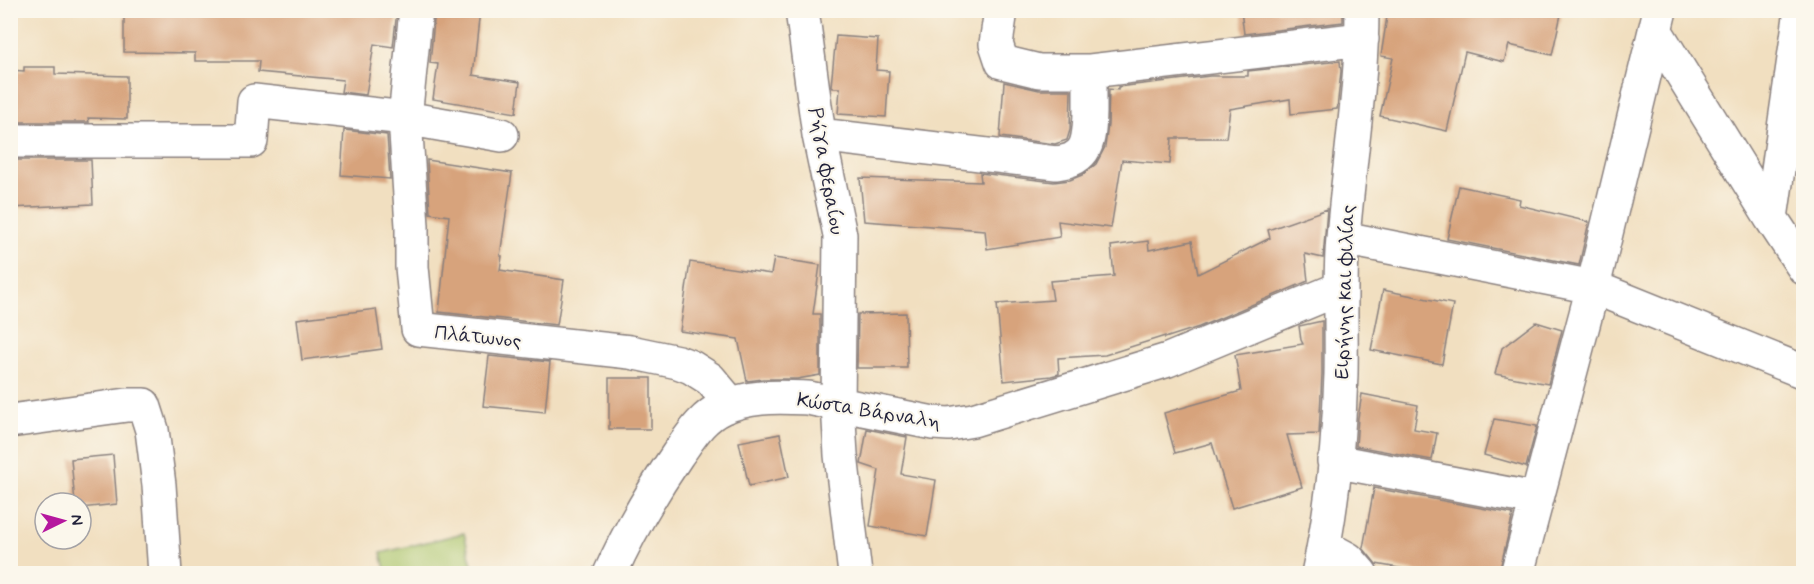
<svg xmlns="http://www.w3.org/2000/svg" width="1814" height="584" viewBox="0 0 1814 584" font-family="Mynerve,sans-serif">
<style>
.green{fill:#abc46a;stroke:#667352;stroke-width:1.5}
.building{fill:#d7a37c}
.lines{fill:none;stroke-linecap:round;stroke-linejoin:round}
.minor-casing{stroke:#8a807e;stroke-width:36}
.minor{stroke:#fff;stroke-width:33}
.labels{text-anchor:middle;stroke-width:4.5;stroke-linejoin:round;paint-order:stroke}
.street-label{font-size:20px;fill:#22223b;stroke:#fbf7ec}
</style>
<rect width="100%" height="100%" fill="#fbf7ec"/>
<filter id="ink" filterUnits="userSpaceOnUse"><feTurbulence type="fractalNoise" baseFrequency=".0167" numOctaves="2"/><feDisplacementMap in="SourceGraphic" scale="12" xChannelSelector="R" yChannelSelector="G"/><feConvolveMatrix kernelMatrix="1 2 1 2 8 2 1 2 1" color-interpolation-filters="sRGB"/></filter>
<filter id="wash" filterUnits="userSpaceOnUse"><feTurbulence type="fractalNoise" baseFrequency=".008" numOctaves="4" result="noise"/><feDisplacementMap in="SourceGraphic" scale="24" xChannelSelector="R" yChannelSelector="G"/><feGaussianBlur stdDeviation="1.35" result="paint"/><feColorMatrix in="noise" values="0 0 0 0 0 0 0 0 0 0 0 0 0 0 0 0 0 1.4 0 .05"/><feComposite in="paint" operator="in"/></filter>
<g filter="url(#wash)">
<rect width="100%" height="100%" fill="#f1dfc0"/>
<path class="green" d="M464,533L474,573H386L381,553Z"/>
<g id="blocks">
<path class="building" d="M124,10H397L393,47L374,44L366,95L341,92L343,80L258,72L259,61H195V53L124,52Z
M435,10H480L473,75L520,82L516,113L433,99L438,64L430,63Z
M1241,10H1343V22L1244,34Z
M1388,10H1562L1552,55L1509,45L1504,62L1465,52L1447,131L1380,116L1393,58L1381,56Z
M836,36L878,39L876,70L889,71L886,117L838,114L840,88H832L831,86Z
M1340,61L1341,71L1337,109L1291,114L1290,99L1230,109L1226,138H1172L1170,164L1122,160L1111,228L1058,221L1060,237L987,249L985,230L864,221L860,178L981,182L980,173L1054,182L1070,180L1082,175L1096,164L1105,147L1108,125L1109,89L1118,90V87L1210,76H1248V71Z
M24,67H55V74L127,76V119L88,118L89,122H10V70L24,71Z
M1004,82L1039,90H1071L1070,130L1067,140L1055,144L1000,137Z
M344,130L387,135L390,179L341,175Z
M10,160H91L93,204L10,208Z
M427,160L512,173L500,256H502L500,270L564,280L557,325L439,312L449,216L430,213Z
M1459,186L1520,199L1519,205L1589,222L1579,265L1447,239Z
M1327,209L1323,258L1305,254L1308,281L1199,327L1165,338V336L1105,355L1058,358L1059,374L1051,376L1004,381L997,304L1053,300L1050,281L1114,276L1111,246L1148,241L1149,250L1192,241L1198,274L1270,238L1268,230Z
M774,258L820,265L813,314H820V375L797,379H763L747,381L738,339L680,331L690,262L771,274Z
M1383,290L1453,304L1442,364L1371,350Z
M376,309L382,349L302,360L297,319Z
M906,313L907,368H857L858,314Z
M1322,321V374L1319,434L1287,435L1302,487L1232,508L1212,443L1175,453L1164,413L1241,391L1235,355L1303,344L1301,340L1299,326Z
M1536,322L1562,330L1548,384L1495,374L1502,348Z
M489,356L550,362L545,412L483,406Z
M609,378H651V429H609Z
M1362,394L1418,405L1414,429L1437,433L1432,460L1356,446L1358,418Z
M1494,419L1537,426L1526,467L1484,455Z
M867,429L907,437L901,474L936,480L927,536L870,526L879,470L861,464Z
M780,434L789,477L749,486L739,442Z
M113,455L117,504L81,508V503H75L71,459Z
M1374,488L1513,514L1499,573H1427L1376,564L1363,548Z"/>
</g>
</g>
<g filter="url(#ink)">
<use href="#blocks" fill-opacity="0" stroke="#8a807e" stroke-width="1.5"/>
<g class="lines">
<g class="minor-casing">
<path id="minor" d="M416,10L405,118L412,226V267L418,329L630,352L678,362L691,367L710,379L731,404
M802,10L819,135L840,235L838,404L841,455L855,574
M1001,10L996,44L1002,62L1039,71H1090L1362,39
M1655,30L1771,218L1804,268
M819,135L1056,163C1088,160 1089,141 1090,113C1090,99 1090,85 1090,71
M10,141H251L254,101L405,118L502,135
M1771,218L1801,10
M1343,238L1593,287L1804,372
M10,421L127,405H144L152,430L159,485L165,574
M1334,461L1536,499
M1324,546L1348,559L1361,574
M610,574C629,531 652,492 678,454C691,436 702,417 722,408C749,395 779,397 808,398L933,423L949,424L973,420L1168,360L1341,288
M1318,574C1332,510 1339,440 1341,374C1342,329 1339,283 1343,238C1349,162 1362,87 1362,10
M1517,574L1593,287L1660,10"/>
</g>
<use href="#minor" class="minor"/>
</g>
</g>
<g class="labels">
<g class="street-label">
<text transform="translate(827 171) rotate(80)" y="7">Ρήγα Φεραίου</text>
<text transform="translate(1344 292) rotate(-88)" y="7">Ειρήνης και Φιλίας</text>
<text transform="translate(478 336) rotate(6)" y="7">Πλάτωνος</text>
<text transform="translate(869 410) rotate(9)" y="7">Κώστα Βάρναλη</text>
</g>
</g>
<rect width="1814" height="584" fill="none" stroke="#fbf7ec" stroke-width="36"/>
<g transform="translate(63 521) rotate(85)"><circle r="28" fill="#fbf7ec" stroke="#a4a2a5" stroke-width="1.5"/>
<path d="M0-4.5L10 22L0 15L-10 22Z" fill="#b5179e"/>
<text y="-9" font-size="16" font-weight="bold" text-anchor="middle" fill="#22223b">N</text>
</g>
</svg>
